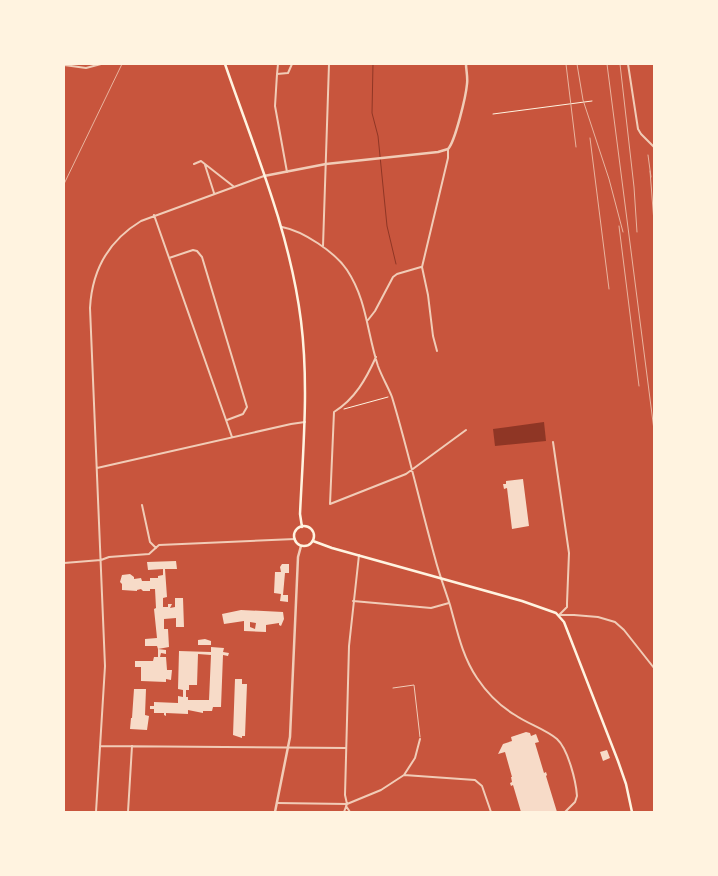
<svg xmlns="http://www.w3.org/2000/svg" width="718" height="876" viewBox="0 0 718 876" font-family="Inter,sans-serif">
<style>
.water{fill:#8f3625}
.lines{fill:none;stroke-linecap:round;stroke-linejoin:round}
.stream{stroke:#8f3625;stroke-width:1}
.building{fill:#f7dbc8;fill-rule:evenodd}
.path{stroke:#fff3e0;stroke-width:1}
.service{stroke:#f1ccb7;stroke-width:1}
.minor{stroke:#f1ccb7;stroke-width:2}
.tertiary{stroke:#f1ccb7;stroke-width:2.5}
.secondary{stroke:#fff3e0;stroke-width:2.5}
.rail{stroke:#e9b49f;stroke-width:1}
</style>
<rect width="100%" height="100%" fill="#c8553d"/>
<path class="water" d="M544,422L546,441L495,446L493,429Z"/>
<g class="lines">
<path class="stream" d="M373,64L372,113L378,136L387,226L396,264"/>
</g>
<path class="building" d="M523,479L529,526L512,529L507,488L504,489L503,484H506V481Z
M176,561L177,569H165L167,597L163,598V607H168V604H172L170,608L175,607V598H183L184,627H176V618L164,619V629H168L169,647L158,649L157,646H145V639L157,638L154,609L156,608L155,589H150V591H143L141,589L137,590V591L122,590V584L120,582L122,575L130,574L134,577V579L141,578L142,581H150V578H158V576L163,575V569L148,570L147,562Z
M282,564H289V573H285L283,595H288V602L280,601L281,594L274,593L275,572H281L280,567Z
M241,610L283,612L284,619L281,626L279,625V623L266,625V632L244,631V621L224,624L222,614ZM250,622L256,623L255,629L250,627Z
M205,639L211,641V645H198V640Z
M211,647L224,648L223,652L229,653L228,656L223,655L221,707H213L212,711H203V713L188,710V714L166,713V716L164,715V713H154V709H150V706H154V702L178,703V696L183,697V690L178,689L179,651L211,652ZM198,654L211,655L209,700H188V697H186V690H189V685H197Z
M158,649L166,650V654L161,653L160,657H166L167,670H172L171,680L166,679V682L141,681V667H135V661H153L154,657H158Z
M235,679H242V684H247L245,736H242V738L233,735Z
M134,689H146L145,715L149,716L147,730L130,729L131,718H132Z
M526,732L530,733L531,736L536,734L539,742L535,743L544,773L546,772L547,775L546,776L557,812H521L513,785L511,786L510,783L512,782L511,777H512L505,752L498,754L503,744L512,741L511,737Z
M607,750L610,758L603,761L600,752Z"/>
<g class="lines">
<path class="path" d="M493,114L592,101
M344,409L388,397"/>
<path class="service" d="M393,688L414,685L420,737"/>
<path class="minor" d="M628,64L638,129L641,134L654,147
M64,65L86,68L101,64
M277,74L278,64
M194,164L201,161L233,186
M205,165L214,193
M287,172L275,106L277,74L288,73L292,64
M154,215L232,437
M282,227C303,231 335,252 347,270C367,300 367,333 378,366C382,377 388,387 392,397C408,450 420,504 435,558C439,574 445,589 450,605C457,630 462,656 477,678C487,693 500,706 515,715C528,724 545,729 557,739C568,749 576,781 577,796L575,802L565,812
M323,246L329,64
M169,258L193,250L197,251L202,257L247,407L243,414L227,420
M368,320L375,311L393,277L397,274L421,267
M437,351L433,336L428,295L422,267L448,158V149
M376,357C366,379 355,399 334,412L330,504L406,474L466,430
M553,442L569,553L567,603V607L559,615
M97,468L291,424L305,422
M142,505L150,542L156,548
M64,563L101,560L109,557L149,554L159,545L295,539
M353,601L431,608L449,603
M559,615H574L598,617L615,622L624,630L654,668
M100,746L346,748
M404,775L475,780L482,786L491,812
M277,803L347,804L381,790L404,775L415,758L420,739
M346,806L350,812
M96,812L105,666L90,308C92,270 108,241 141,221L264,176
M128,812L132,746
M344,812L347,804L345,795L349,646L359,555"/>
<path class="tertiary" d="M264,176L326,164L438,152L448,149C455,142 466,96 467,84C468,77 466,70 466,64
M275,812L290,737L298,557L301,546"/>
<path class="secondary" d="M225,64C254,148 290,232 301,321C309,385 303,450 300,514L302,527
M294 536a10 10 0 1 1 20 0a10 10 0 1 1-20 0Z
M313,541L332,548L522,601L556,613L564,622L618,761L626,784L632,812"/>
<path class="rail" d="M566,64L576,147
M577,64L583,100L609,179L623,232
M607,64L654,430
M620,64L634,187L637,232
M590,138L609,289
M648,155L651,177
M650,171L654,222
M64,184L122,64
M619,226L639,386"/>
</g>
<rect width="718" height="876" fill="none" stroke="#fff3e0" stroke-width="130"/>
</svg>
